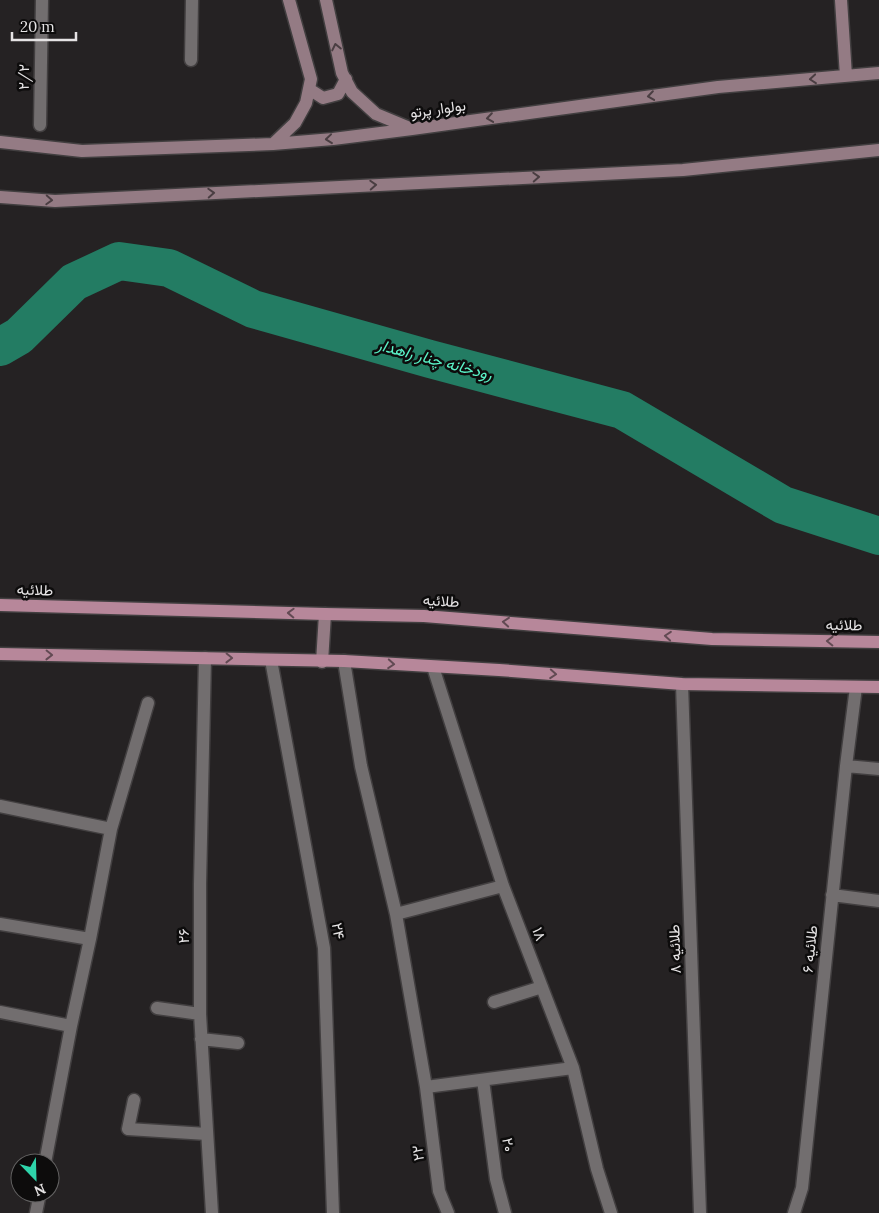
<svg xmlns="http://www.w3.org/2000/svg" width="879" height="1213" viewBox="0 0 879 1213" font-family="Lora,Vazirmatn,serif">
<style>
.lines{fill:none;stroke-linecap:round;stroke-linejoin:round}
.river{stroke:#237c63;stroke-width:38}
.street-casing{stroke:#423f40;stroke-width:15}
.secondary-casing{stroke:#423f40;stroke-width:15}
.primary-casing{stroke:#423f40;stroke-width:15}
.street{stroke:#726e6f;stroke-width:12}
.secondary{stroke:#947b84;stroke-width:12}
.primary{stroke:#b7879a;stroke-width:12}
.oneway{stroke:#4a3e42}
.oneway2{stroke:#624a53}
.labels{text-anchor:middle;stroke-width:5;stroke-linejoin:round;paint-order:stroke}
.street-label{font-size:15px;fill:#e5e3e4;stroke:#0d0c0c}
.water-label{font-size:16px;font-style:italic;fill:#5af3c7;stroke:#0d0c0c}
</style>
<rect width="100%" height="100%" fill="#252223"/>
<g class="lines">
<path class="river" d="M0,347L19,336L74,282L119,261L169,268L253,309L430,359L622,410L783,505L879,536"/>
<g class="street-casing">
<path id="street" d="M191,60L192,0
M40,125L42,0
M205,658L200,884V1014L212,1213
M271,660L324,948L333,1213
M344,661L361,766L396,914L426,1087L439,1191L448,1213
M433,667L503,886L573,1068L597,1169L611,1213
M682,684L700,1213
M846,766L879,769
M0,806L111,829
M832,895L879,901
M396,914L503,886
M0,924L90,939
M494,1002L542,987
M157,1008L200,1014
M0,1012L71,1026
M201,1039L238,1043
M483,1080L496,1179L505,1213
M426,1087L573,1068
M134,1100L128,1129L207,1134
M45,1163L71,1026L90,939L111,829L148,703
M36,1213L40,1193
M794,1213L802,1188L846,766L856,687"/>
</g>
<g class="secondary-casing">
<path id="secondary" d="M326,0L342,73L352,92L376,114L412,129
M841,0L846,76
M309,89L323,98L338,94L346,79
M0,142L82,151L273,144L333,139L412,129L718,87L879,73
M273,144L295,123L306,103L311,79L289,0
M0,197L55,201L683,170L879,150
M322,662L325,614"/>
</g>
<g class="primary-casing">
<path id="primary" d="M0,605L325,614L424,616L712,639L879,642
M0,654L344,661L499,670L682,684L879,687"/>
</g>
<use href="#street" class="street"/>
<use href="#secondary" class="secondary"/>
<use href="#primary" class="primary"/>
</g>
<defs><path id="oneway-chevron" d="M-2-3.5L2.5 0L-2 3.5" fill="none" stroke-width="1.6" stroke-linecap="round" stroke-linejoin="round" transform="scale(1.25)"/></defs>
<g class="oneway">
<use href="#oneway-chevron" transform="translate(336 47) rotate(-102)"/>
<use href="#oneway-chevron" transform="translate(813 79) rotate(175)"/>
<use href="#oneway-chevron" transform="translate(651 96) rotate(172)"/>
<use href="#oneway-chevron" transform="translate(490 118) rotate(172)"/>
<use href="#oneway-chevron" transform="translate(329 139) rotate(174)"/>
<use href="#oneway-chevron" transform="translate(536 177) rotate(-3)"/>
<use href="#oneway-chevron" transform="translate(373 185) rotate(-3)"/>
<use href="#oneway-chevron" transform="translate(211 193) rotate(-3)"/>
<use href="#oneway-chevron" transform="translate(49 200) rotate(3)"/>
</g>
<g class="oneway2">
<use href="#oneway-chevron" transform="translate(291 613) rotate(-178)"/>
<use href="#oneway-chevron" transform="translate(506 622) rotate(-175)"/>
<use href="#oneway-chevron" transform="translate(668 636) rotate(-175)"/>
<use href="#oneway-chevron" transform="translate(830 641) rotate(-179)"/>
<use href="#oneway-chevron" transform="translate(49 655) rotate(1)"/>
<use href="#oneway-chevron" transform="translate(229 658) rotate(1)"/>
<use href="#oneway-chevron" transform="translate(391 664) rotate(4)"/>
<use href="#oneway-chevron" transform="translate(553 674) rotate(4)"/>
</g>
<g class="labels">
<g class="street-label">
<text transform="translate(24 77) rotate(-89)" y="5">۲/۲</text>
<text transform="translate(438 109) rotate(-8)" y="5">بولوار پرتو</text>
<text transform="translate(35 590) rotate(2)" y="5">طلائیه</text>
<text transform="translate(441 601) rotate(4)" y="5">طلائیه</text>
<text transform="translate(844 625) rotate(1)" y="5">طلائیه</text>
<text transform="translate(338 931) rotate(80)" y="5">۲۴</text>
<text transform="translate(539 934) rotate(69)" y="5">۱۸</text>
<text transform="translate(184 936) rotate(-90)" y="5">۲۶</text>
<text transform="translate(675 949) rotate(-92)" y="5">طلائیه ۸</text>
<text transform="translate(810 949) rotate(-84)" y="5">طلائیه ۶</text>
<text transform="translate(508 1145) rotate(83)" y="5">۲۰</text>
<text transform="translate(418 1153) rotate(-97)" y="5">۲۲</text>
</g>
<g class="water-label">
<text transform="translate(435 359) rotate(15)" y="6">رودخانه چنار راهدار</text>
</g>
</g>
<g transform="translate(35 1178) rotate(157)"><circle r="24" fill="#0d0c0c" stroke="#636262"/>
<path d="M0-4L9 19L0 12L-9 19Z" fill="#2ed4aa"/>
<text y="-8" font-size="14" font-weight="bold" text-anchor="middle" fill="#e5e3e4">N</text>
</g>
<path d="M12 32v8h64v-8" fill="none" stroke="#e5e3e4" stroke-width="2.5"/>
<text x="20" y="32" font-size="15" fill="#e5e3e4" stroke="#0d0c0c" stroke-width="4" paint-order="stroke">20 m</text>
</svg>
